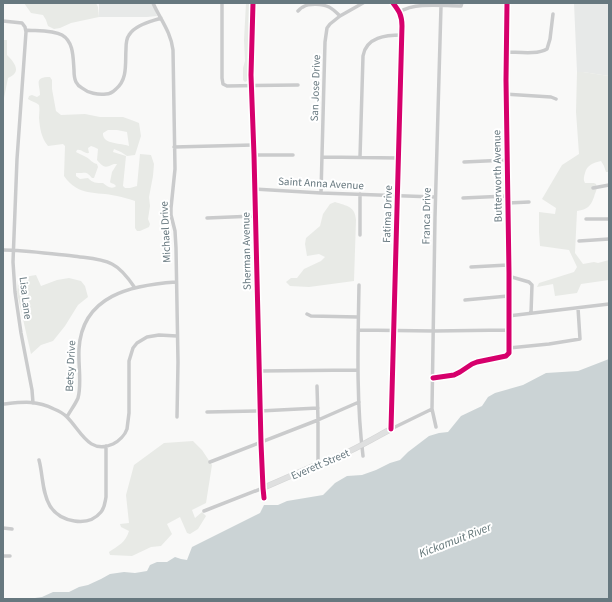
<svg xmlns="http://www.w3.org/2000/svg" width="612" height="602" viewBox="0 0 612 602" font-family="'Source Sans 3',sans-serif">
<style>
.built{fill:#e7e9e8}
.green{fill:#e8eae6;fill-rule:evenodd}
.water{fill:#cbd3d5}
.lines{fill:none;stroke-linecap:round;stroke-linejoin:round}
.secondary-casing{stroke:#d4d5d5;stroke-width:6}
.street{stroke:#cacbcc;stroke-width:3.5}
.secondary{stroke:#dfe0e0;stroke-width:5}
.cycleway-casing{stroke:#fff;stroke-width:8}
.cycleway{stroke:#d6006c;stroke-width:5}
.labels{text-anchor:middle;stroke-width:4;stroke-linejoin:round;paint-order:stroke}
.street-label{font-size:11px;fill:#67787f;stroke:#fff}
.water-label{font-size:12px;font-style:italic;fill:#637678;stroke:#fff}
</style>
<rect width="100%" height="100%" fill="#f9f9f8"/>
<path class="built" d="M99,3H153L157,16L147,17H99Z
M574,3H609V76L583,72H577Z"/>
<path class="green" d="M24,3H96L98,7L99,17L71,23L60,28L54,29L48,26L46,20L43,15L31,13Z
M246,3H251L249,65L247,81L245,82L243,80V68L245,61L244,40Z
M3,40H7V55C15,63 22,72 8,78L3,103Z
M577,72H583L609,76V172H606L604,166L601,161C593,163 587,165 585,173C584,177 583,179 585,183H594L596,184C598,190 595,192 594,197C590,207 588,209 577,211L575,253L583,264L594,262L598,263L609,260V280L581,284L577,293L555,296L553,284L537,287L539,283L574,272L577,267L569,250L540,246L539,232V212L555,214L556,208L542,199L562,165L579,154L576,112Z
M47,77H50L52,80V89L56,111L61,115L85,114L100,117H123L134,121L139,123L141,136L135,155L127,156L121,152L114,149L113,152L126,156L123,186L125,188H130L137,186L140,154L151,155L154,164L153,176L149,197L150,206L148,219L150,224L149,227L140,231H137L135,228V201C129,199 123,197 117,196C95,191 79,197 64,176L65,146L63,144L48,146C41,137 40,129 39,118C39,114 40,110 39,105C36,102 32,102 28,99L29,96L32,95L37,97L40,95C40,85 34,78 47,77ZM108,130H117L127,132L129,146C122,143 102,145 103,133ZM91,146L94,147L98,149L97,160C104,168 105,168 114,164H117L112,172L110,182L111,183L114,184L116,186L115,187C110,189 107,186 103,183C96,183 93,183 88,178L80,179L76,176V173H77C87,173 86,171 92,178H94L98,167L97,164C92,163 90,159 86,157C83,155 79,154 76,152L77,150C82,149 84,154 89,153L88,148Z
M335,202C347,206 355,206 356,220L354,281L309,287L290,286L286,282L291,278H297L304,269L321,261L325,257L319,254L307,256L305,244L306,238L320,226L323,214L330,204Z
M36,275L41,286L57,280L69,278L81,281L85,286L88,297L78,305L65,326L53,341L41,345L31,354L17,293L18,280L30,276Z
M193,441L202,450L212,465L206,503L192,510L195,518L202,512L206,516L198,529L190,534L187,533L180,517L167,524L172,534L161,546L151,547L132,556L110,555L109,552C118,546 126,542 129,531L121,527L120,524L129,523L126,495L134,465L164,443Z"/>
<path class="water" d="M609,359V599H28L42,597L53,592H69L79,587L88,585L101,579L110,574L124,572L135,573L147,571L150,565L157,562H167L175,557L181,559L187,560L192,547L260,513L264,505H278L287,501L323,495L335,483L347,476L362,475L376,470L390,463L400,460L408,452L429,436L439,433L448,432L461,416L482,406L488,397L495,393L523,385L546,373L578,371Z"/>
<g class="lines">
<g class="secondary-casing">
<path id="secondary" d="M253,3L251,75L254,155L259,388L263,488L318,464C344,456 367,442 391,429L402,26C402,15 399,11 393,3"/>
</g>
<path class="street" d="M153,3C160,19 171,32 173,50L175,169L171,208V215L175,231L176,248L178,362L177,417
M222,3V78L223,84L227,86L298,85
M298,11C298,11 302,7 303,7C309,3 323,4 329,7C333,9 337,13 340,16
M399,12C417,2 441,6 461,6L462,3
M3,21L22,23L25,27L26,32L17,159L13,262L15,292L21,333L32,390L33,403
M26,30C36,31 53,30 62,35C74,42 73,58 74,70C74,74 74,78 76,82C77,84 80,87 82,88C88,93 98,95 106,94C110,94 113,92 116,89C128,79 125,63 126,49C126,44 126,39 129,35C135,25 150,22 161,18
M506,52C518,52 537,55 547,49L550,39L553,14
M506,94L551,97L556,99
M174,147L253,145
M254,155H293
M322,157L399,158
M360,157L363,56C366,37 386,35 402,35
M464,162L507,160
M593,188L609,185
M254,189L321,193L435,197
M321,193L325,42L327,28L330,24L340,16L363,3
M463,198L507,196
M507,203L529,202
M207,218L255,216
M586,219H609
M360,235V194
M579,241L609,239
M3,250C25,250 51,254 73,256C86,258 101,258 112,264C122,269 129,279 135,288
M471,267L508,265
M508,276L529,282L532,285L531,313
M359,285C358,342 356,399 363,456
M465,300L508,296
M307,314L311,316L358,317
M508,316L609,304
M358,330L434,331L508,330
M509,348L549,344L580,339L578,308
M259,371L358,370
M433,378L454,375L460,372L472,364L477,362L506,356L509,353V273L506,80L507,3
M317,386L318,420V464
M3,404C23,402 36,400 54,409C59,411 64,414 67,417C81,431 89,455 113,444C119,441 125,435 127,429L129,413V361L133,348L137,343L147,337L159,335L177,336
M207,412L260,411L318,408
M67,417C70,411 75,405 78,398C82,384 78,365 79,349C82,295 132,285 176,282
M436,427L432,409L435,217L441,6
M391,429L432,409
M39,460C43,475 42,493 50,506C60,522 88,528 101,512C105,507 105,502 106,497V446
M210,462L318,420L359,402
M204,511L263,488L264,498
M3,528L12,529
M3,556H10"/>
<use href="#secondary" class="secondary"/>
<g class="cycleway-casing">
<path id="cycleway" d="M253,3L251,75L254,155L261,443L263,488L264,498
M433,378L454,375L460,372L472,364L477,362L506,356L509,353V273L506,80L507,3
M391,429L402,26C402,15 399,11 393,3"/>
</g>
<use href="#cycleway" class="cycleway"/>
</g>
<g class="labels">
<g class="street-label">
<text transform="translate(315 88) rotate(-88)" y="4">San Jose Drive</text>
<text transform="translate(497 176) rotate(-91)" y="4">Butterworth Avenue</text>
<text transform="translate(321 183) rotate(3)" y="4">Saint Anna Avenue</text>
<text transform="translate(387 214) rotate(-88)" y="4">Fatima Drive</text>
<text transform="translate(426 216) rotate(-89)" y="4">Franca Drive</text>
<text transform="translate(165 232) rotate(-93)" y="4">Michael Drive</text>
<text transform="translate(246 251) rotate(-91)" y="4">Sherman Avenue</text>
<text transform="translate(26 298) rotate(83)" y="4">Lisa Lane</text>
<text transform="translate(70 366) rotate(-87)" y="4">Betsy Drive</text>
<text transform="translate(320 464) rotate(-23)" y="4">Everett Street</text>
</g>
<g class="water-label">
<text transform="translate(455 540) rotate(-21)" y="4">Kickamuit River</text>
</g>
</g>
<rect width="612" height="602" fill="none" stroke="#67787f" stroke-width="8"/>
</svg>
